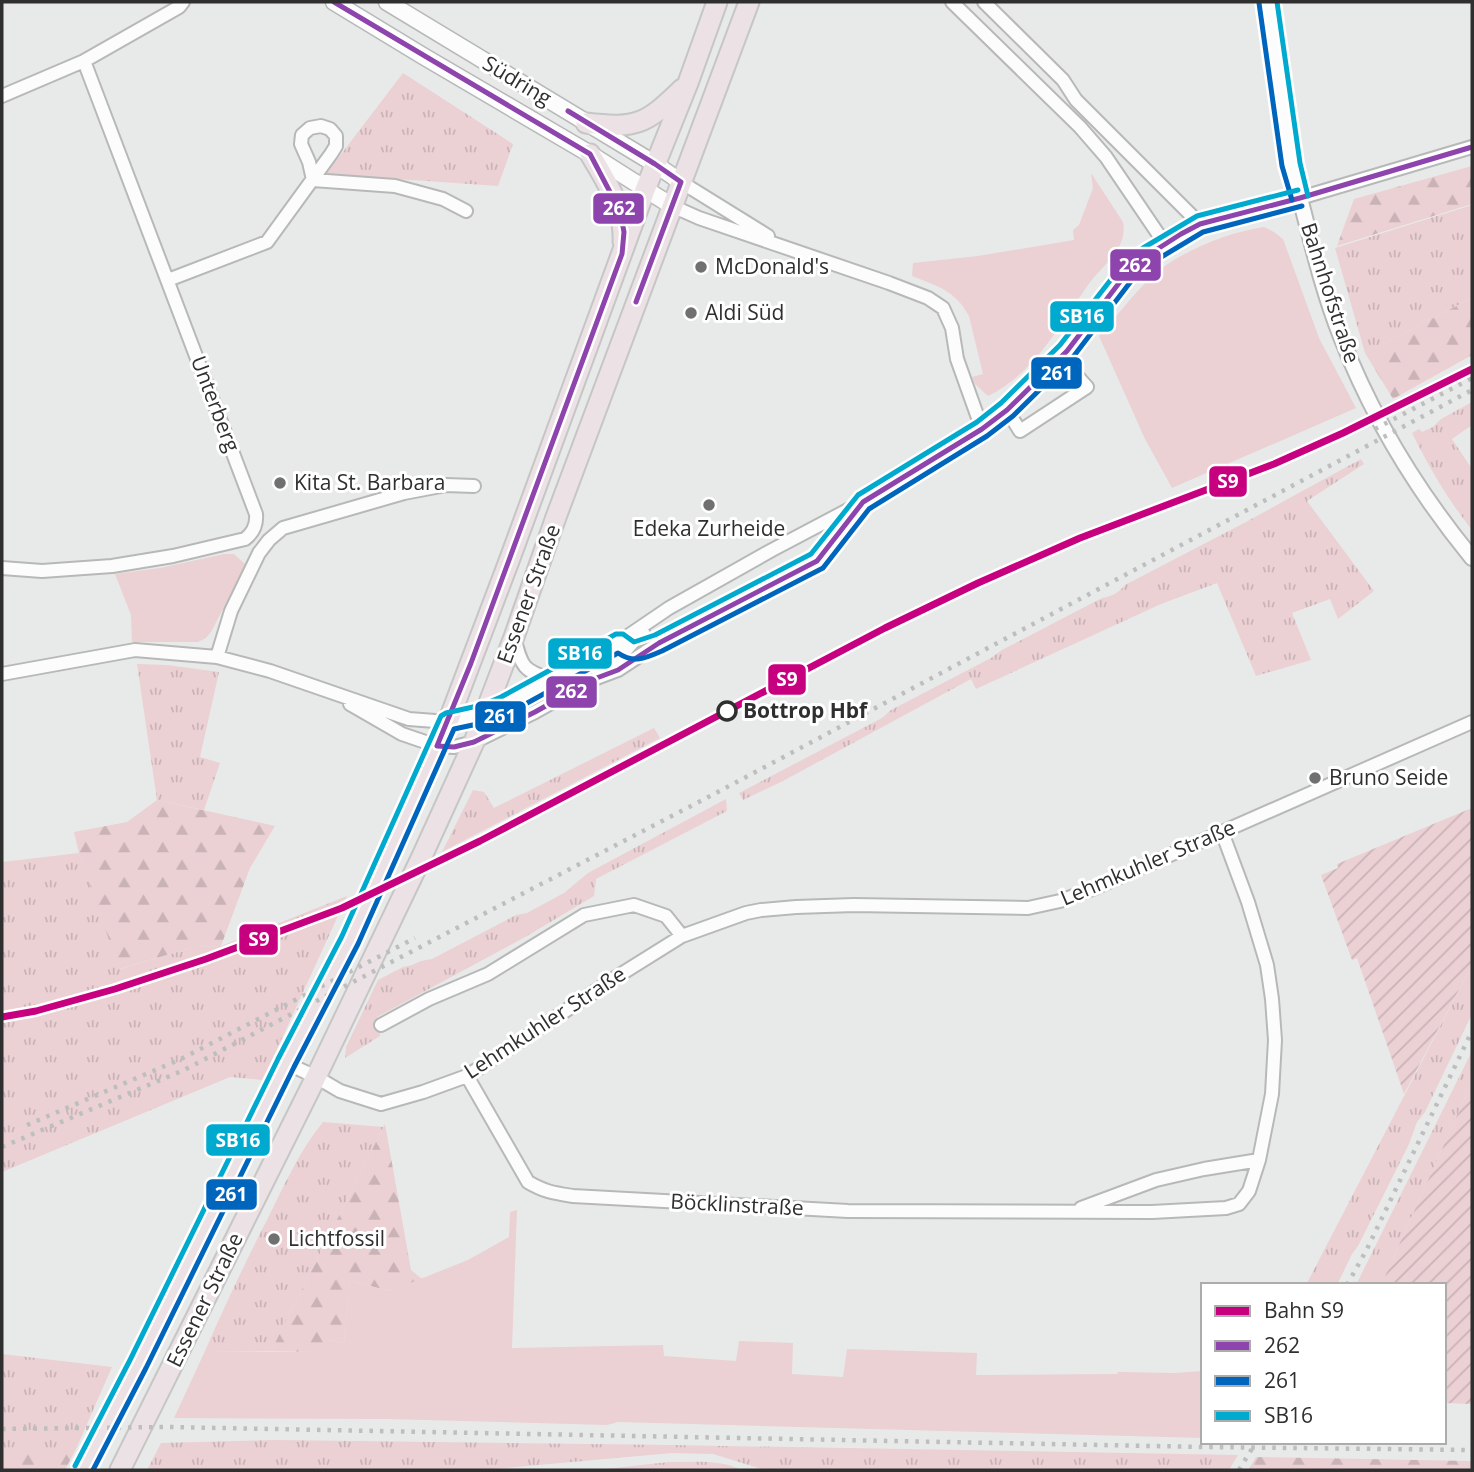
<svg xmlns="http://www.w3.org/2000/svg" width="1474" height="1472" viewBox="0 0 1474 1472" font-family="'Open Sans',sans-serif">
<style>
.grass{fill:url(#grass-tufts)}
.forest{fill:url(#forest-firs)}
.park{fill:#ebd0d4}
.garden{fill:url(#garden-furrows)}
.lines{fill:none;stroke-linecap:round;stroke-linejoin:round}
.minor-casing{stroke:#b7b9b8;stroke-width:16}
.tertiary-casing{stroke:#b7b9b8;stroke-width:18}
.secondary-casing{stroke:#b7b9b8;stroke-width:19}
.primary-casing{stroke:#c5c6c5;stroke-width:23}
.minor{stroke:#fcfcfc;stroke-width:12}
.tertiary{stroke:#fcfcfc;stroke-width:14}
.secondary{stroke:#fcfcfc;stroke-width:16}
.primary{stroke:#ece2e5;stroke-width:19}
.rail{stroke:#bdbebe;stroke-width:4.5;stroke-dasharray:3.5 7;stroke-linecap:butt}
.bus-1-casing{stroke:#fff;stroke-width:10}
.bus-2-casing{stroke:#fff;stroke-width:10}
.bus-3-casing{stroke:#fff;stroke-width:10}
.bus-1{stroke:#8e44ad;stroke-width:5}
.bus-2{stroke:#0065bd;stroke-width:5}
.bus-3{stroke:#00a9ce;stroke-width:5}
.rail-1-casing{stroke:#fff;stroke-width:12}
.rail-1{stroke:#c7007f;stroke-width:7}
.poi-dot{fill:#6f706f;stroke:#fff;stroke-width:2.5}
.stop-dot{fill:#fff;stroke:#2e2f2e;stroke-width:3.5}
.labels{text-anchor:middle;stroke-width:6;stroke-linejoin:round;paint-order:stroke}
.street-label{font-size:21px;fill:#2e2f2e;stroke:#fff}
.poi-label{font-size:21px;fill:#2e2f2e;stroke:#fff;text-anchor:start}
.stop-label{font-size:21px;font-weight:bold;fill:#2e2f2e;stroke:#fff;text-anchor:start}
.line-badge{stroke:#fff;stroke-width:2.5}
.badge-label{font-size:19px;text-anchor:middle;font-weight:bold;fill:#fff}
</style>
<defs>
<pattern id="grass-tufts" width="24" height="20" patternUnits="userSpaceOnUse" patternTransform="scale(1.75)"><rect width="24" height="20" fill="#ebd0d4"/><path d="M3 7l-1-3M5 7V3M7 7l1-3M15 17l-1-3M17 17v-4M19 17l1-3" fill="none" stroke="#cab3b6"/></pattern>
<pattern id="forest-firs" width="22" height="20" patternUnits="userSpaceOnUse" patternTransform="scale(1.75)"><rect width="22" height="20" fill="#ebd0d4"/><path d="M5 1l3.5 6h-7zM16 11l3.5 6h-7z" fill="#cab3b6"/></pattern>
<pattern id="garden-furrows" width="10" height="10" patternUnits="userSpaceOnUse" patternTransform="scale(1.75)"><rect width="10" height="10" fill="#ebd0d4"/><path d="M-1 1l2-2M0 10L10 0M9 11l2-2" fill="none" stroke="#cab3b6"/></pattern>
</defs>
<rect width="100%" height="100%" fill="#e8eae9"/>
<path class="grass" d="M403,73L513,144L498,186L326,174Z
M1472,205V298L1365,353L1335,248Z
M1472,402V425L1452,439L1472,469V530C1448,500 1429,467 1412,433L1419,429L1422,432L1433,427L1441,419Z
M1361,459L1364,464L1307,501L1374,591L1338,619L1330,599L1292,613L1311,660L1256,676L1217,583L1161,604L976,689L971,679L783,781L743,800L739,793L882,718L891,710L991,658L1002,650L1102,598C1113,596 1118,593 1125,585L1246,522Z
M137,664L167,665L219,672L200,757L220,763L204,810L157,800Z
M654,728L660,738L442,852L473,790L484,792L494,808Z
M726,799L727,811L596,879L594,896L527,936L377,1017L380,1036L345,1058L346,1047L378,980L403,967L412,965L421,961L432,959L516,915L527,913L564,893L588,873Z
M79,853L120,969L194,947L221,946L347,896L263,1080L230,1077L2,1172V862Z
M1472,965V1014L1425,1112L1417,1122L1409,1144L1358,1246L1352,1254L1337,1285H1306Z
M1472,1051V1082L1381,1285H1356Z
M323,1122L383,1127L385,1124L271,1351H205C224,1307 245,1263 267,1220C284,1186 299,1151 323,1122Z
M2,1354L112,1367L76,1449H2Z
M277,1440L671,1445L1238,1455L1229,1470H765L713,1454L672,1453L483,1470H147L161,1443Z
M669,1462C693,1462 720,1459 742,1470H596Z"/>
<path class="forest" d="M1472,166V204L1337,246L1354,199Z
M1472,298V355L1393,399L1365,353Z
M157,800L275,826L250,868L221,946L194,947L119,969L79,853L74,832L127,822Z
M385,1124L411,1270L422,1279L390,1291L350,1281L344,1343L329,1340L312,1352L271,1351Z
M2,1448L76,1449L65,1470H2Z
M1256,1457L1471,1461H1472V1470H1248Z"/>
<path class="park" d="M1091,173L1123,222C1128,250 1102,265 1088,285C1058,327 1036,372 988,396L975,384L972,377L983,374L969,316C955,290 937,286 912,276L913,263L978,256L1074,240L1073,230L1079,225L1093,188Z
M1264,227L1274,232L1283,239L1319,338L1356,408L1172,488L1145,439L1099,336C1116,317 1132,296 1150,278C1176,253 1228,232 1264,227Z
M224,554H234L246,565L211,632L206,638L198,642H132L131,615L115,574L160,568Z
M517,1210L512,1348L663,1345L664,1356L736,1361L739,1341L793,1343L792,1374L843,1377L847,1349L977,1353L976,1375L1117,1374L1118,1372L1175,1373L1203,1371V1438L618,1422L607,1425L387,1419L174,1418L205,1351L311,1352L329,1340L344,1343L350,1281L390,1291L468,1260L509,1237L510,1212Z"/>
<path class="garden" d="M1472,808V965L1404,1094L1357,958L1352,960L1321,875L1338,868L1337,864Z
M1472,1082V1404L1444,1403V1285H1381Z"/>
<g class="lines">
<g class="minor-casing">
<path id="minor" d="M952,2L1080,127L1106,157L1165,244
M1268,2L1291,165L1300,198L1472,147
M2,96L84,61L179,7L183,2
M313,180L395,186L443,199L466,211
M681,182L768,236
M672,206L699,218L889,283L928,298L943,308L952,328L957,359L982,429
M168,280L267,242L331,154L336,146V136L330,129L321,126L310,128L302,135L301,144L309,162L313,180
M1007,410L1020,431L1087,387L1061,358
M2,568L42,571L112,566L173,556L245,539C253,533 257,525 256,514L84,61
M514,637C522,667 522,670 552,680
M217,657L231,611L259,553L269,540L283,528L404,493L446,485L474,486
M2,674L135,650L217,657L270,671L409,719L448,722L485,713L523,696L571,670L619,642L669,608L772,550L863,502L982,429L1007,410L1061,358L1129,270L1165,244L1200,224L1076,100L1063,80L984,2
M598,674L626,650L643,631
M350,704L402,734L437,746L454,747L474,742L535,712L594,679L618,670L659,643
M381,1025L429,999L488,974L584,915L634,905L666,916L682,936
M286,1063L316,1077L340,1091L381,1104L423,1092L467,1076L618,976L682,936L746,913L761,910L796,907L854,905L1028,908L1060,901L1095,888L1472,722
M467,1076L528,1182C545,1192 554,1193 573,1196L848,1211L1152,1212L1226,1208L1239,1204L1249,1191L1259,1160L1272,1094L1275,1040L1272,999L1267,965L1248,902L1222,832
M1081,1208L1156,1180L1204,1169L1259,1160"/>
</g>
<g class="tertiary-casing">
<path id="tertiary" d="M1200,224L1300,198C1312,244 1323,292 1341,337C1372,417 1418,492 1472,558"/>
</g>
<g class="secondary-casing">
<path id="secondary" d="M334,2L423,56L590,154L672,206
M387,2L655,164L681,182"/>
</g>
<g class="primary-casing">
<path id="primary" d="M586,123C637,129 646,124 682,89
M590,154C606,181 625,209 623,242
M83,1470L138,1364L286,1063L350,940L395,842L448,722L509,561L645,190L688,83L717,2
M120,1470L316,1077L423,854L474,742L514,637L556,517L749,2"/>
</g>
<use href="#minor" class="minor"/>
<use href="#tertiary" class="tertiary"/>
<use href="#secondary" class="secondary"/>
<use href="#primary" class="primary"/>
<path class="rail" d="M1375,429L1472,378
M27,1125L181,1059L415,938
M2,1147L184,1070L716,793L1472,390
M1347,1285L1367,1249L1472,1031
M2,1429L169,1427L1204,1447L1472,1450
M1239,1470L1256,1442"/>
<g class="bus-1-casing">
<path id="bus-1" d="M334,2L590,154L620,211L624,232L622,254L471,663L437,746L454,747L474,742L535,712L594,679L618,670L659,643L817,561L863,502L982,429L1007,410L1067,351L1129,270L1148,255L1181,234L1200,224L1300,198L1472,147
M568,111L655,164L681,182L636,302"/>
</g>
<g class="bus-2-casing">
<path id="bus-2" d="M1259,3L1282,166L1292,200
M93,1470L146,1368L294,1067L358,944L454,729L487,722L509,713L618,653C634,664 646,658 662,651L823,568L869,509L987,436L1013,416L1073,357L1135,276L1153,262L1203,232L1302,206"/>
</g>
<g class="bus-3-casing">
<path id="bus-3" d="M1277,2L1300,163L1308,196
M75,1466L130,1360L278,1059L342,936L441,716L446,713L482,705L501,697L616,634H623L634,642L655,635L811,554L858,495L977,422L1001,403L1060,345L1123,264L1143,248L1197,216L1298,190"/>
</g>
<use href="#bus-1" class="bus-1"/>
<use href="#bus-2" class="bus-2"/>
<use href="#bus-3" class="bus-3"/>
<g class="rail-1-casing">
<path id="rail-1" d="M2,1017L36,1011L115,989L206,959L342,908L480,841L885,628L978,583L1080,538L1274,464L1343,433L1472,369"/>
</g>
<use href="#rail-1" class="rail-1"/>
</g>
<g class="poi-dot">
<circle cx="701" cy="267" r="7"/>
<circle cx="691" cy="313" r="7"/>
<circle cx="280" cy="483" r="7"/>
<circle cx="709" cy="505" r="7"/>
<circle cx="1315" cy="778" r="7"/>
<circle cx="274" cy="1239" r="7"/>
</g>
<circle class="stop-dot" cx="727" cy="711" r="9"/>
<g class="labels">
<g class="street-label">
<text transform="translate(517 81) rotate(31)" y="7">Südring</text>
<text transform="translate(1330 293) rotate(72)" y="7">Bahnhofstraße</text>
<text transform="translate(215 404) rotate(69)" y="7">Unterberg</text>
<text transform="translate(529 594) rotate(-70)" y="7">Essener Straße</text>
<text transform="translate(1148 863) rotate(-23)" y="7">Lehmkuhler Straße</text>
<text transform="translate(545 1023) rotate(-33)" y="7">Lehmkuhler Straße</text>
<text transform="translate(737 1205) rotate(3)" y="7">Böcklinstraße</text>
<text transform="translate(205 1300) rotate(-64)" y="7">Essener Straße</text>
</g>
<g class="poi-label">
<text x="715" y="274">McDonald's</text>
<text x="705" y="320">Aldi Süd</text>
<text x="294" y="490">Kita St. Barbara</text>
<text x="709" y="536" text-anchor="middle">Edeka Zurheide</text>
<text x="1329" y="785">Bruno Seide</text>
<text x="288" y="1246">Lichtfossil</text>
</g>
<g class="stop-label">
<text x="743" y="718">Bottrop Hbf</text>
</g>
</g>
<g class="line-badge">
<rect x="592" y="192" width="53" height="33" rx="7" fill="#8e44ad"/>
<rect x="1109" y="248" width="53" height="34" rx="7" fill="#8e44ad"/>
<rect x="1049" y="300" width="66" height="33" rx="7" fill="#00a9ce"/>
<rect x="1030" y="356" width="53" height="34" rx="7" fill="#0065bd"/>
<rect x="1208" y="465" width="40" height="33" rx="7" fill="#c7007f"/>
<rect x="547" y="637" width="66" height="33" rx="7" fill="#00a9ce"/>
<rect x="767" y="663" width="40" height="33" rx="7" fill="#c7007f"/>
<rect x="545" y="675" width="53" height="34" rx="7" fill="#8e44ad"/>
<rect x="474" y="700" width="53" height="33" rx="7" fill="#0065bd"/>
<rect x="238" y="923" width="41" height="33" rx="7" fill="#c7007f"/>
<rect x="205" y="1123" width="66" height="34" rx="7" fill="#00a9ce"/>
<rect x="205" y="1178" width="53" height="33" rx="7" fill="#0065bd"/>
</g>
<g class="badge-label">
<text x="619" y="215">262</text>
<text x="1135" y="272">262</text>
<text x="1082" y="323">SB16</text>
<text x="1057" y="380">261</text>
<text x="1228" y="488">S9</text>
<text x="580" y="660">SB16</text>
<text x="787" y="686">S9</text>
<text x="571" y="698">262</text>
<text x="500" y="723">261</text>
<text x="259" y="946">S9</text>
<text x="238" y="1147">SB16</text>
<text x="231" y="1201">261</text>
</g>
<rect width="1474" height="1472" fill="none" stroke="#2e2f2e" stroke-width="7"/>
<rect x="1201" y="1283" width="245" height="161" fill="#ffffff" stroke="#abacab" stroke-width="2"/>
<rect x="1215" y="1306" width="35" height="10" fill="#c7007f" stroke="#abacab" stroke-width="2"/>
<text x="1264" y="1318" font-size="21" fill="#2e2f2e">Bahn S9</text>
<rect x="1215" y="1341" width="35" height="10" fill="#8e44ad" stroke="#abacab" stroke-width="2"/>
<text x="1264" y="1353" font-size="21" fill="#2e2f2e">262</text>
<rect x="1215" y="1376" width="35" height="10" fill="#0065bd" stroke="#abacab" stroke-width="2"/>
<text x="1264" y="1388" font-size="21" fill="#2e2f2e">261</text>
<rect x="1215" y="1411" width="35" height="10" fill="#00a9ce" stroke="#abacab" stroke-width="2"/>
<text x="1264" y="1423" font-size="21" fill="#2e2f2e">SB16</text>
</svg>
